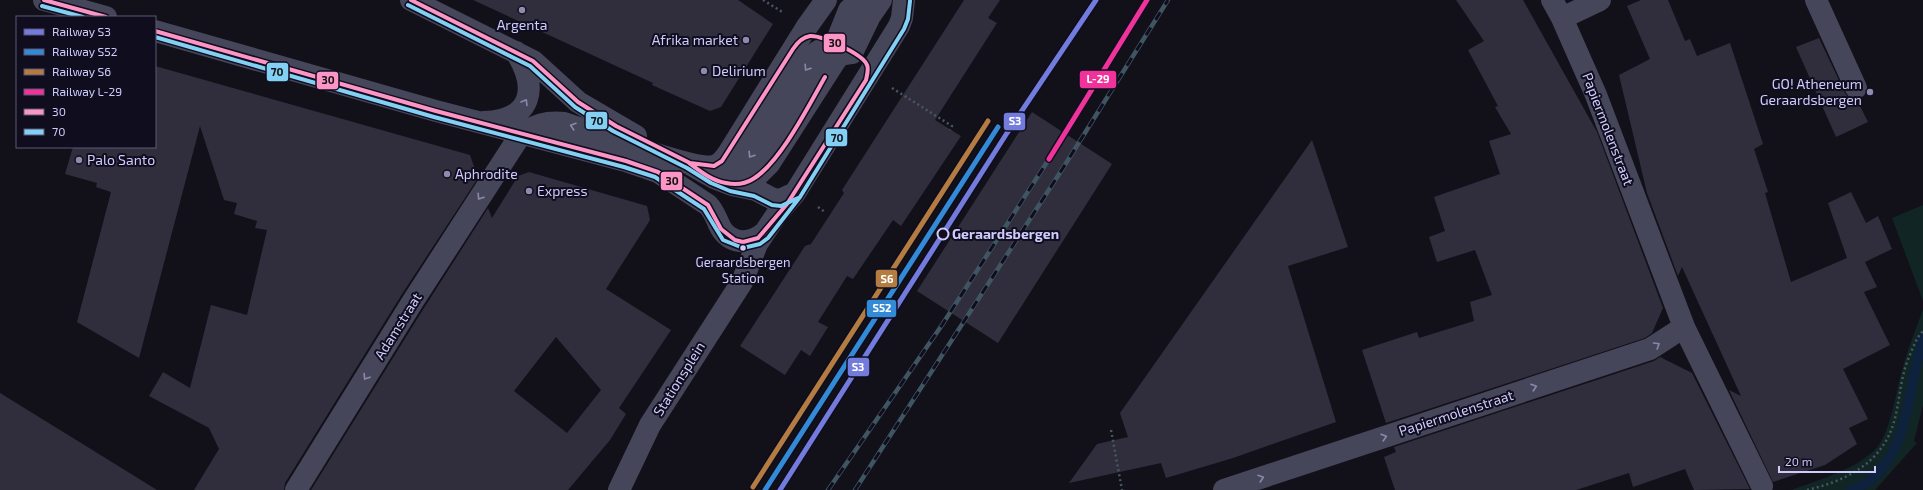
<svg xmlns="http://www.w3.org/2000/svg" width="1923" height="490" viewBox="0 0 1923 490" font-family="'Exo 2',sans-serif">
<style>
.green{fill:#102524}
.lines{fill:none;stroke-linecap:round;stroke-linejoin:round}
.stream{stroke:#0e223d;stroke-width:10}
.building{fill:#302e3c;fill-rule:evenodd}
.path{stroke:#485761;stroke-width:2.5;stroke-dasharray:2 3;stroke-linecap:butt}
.minor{stroke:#46465b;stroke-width:22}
.rail-casing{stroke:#3f5562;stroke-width:4.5}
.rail{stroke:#0f0d1e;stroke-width:3;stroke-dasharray:9;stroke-linecap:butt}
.bus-1-casing{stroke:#0f0d1e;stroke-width:7}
.bus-2-casing{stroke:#0f0d1e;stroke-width:7}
.bus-1{stroke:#fc95c5;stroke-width:4}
.bus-2{stroke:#83d0f5;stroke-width:4}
.rail-1-casing{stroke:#0f0d1e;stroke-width:8}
.rail-2-casing{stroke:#0f0d1e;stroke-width:8}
.rail-3-casing{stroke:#0f0d1e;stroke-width:8}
.rail-4-casing{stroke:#0f0d1e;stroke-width:8}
.rail-1{stroke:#737cdd;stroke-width:5}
.rail-2{stroke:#338bd7;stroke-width:5}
.rail-3{stroke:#b57c42;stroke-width:5}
.rail-4{stroke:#ef339a;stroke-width:5}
.oneway{stroke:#8a89ac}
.poi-dot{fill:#8d8bae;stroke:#0f0d1e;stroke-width:1.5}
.stop-dot{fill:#0f0d1e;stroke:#cfccfd;stroke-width:2}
.bus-dot{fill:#cfccfd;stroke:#0f0d1e;stroke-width:1.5}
.labels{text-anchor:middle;stroke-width:4;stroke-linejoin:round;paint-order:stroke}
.bus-label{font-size:13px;fill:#cfccfd;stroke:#0f0d1e}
.poi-label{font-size:14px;fill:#cfccfd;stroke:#0f0d1e;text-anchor:start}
.street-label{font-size:14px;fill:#cfccfd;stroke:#0f0d1e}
.stop-label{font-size:14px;font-weight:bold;fill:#cfccfd;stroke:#0f0d1e;text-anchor:start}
.line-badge{stroke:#0f0d1e;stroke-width:1.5}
.badge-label{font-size:11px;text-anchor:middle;font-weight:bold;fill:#fff}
.pale-badge-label{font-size:11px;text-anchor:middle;font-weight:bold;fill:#111}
</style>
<rect width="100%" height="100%" fill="#12111a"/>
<path class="green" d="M1923,205V301L1892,218Z
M1923,309V405L1914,441L1917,443L1875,490H1791C1819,480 1851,471 1874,451C1891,435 1896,389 1903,367C1908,348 1916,329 1923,309Z"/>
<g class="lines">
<path class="stream" d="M1851,490C1856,487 1863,486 1868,482C1910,450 1908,386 1923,339"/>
</g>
<path class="building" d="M473,0H738L773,24L721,107L710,111L652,85L653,83Z
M964,0H1000L988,18L997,23L935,120L961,136L901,226L893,220L853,279L847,276L818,322L828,327L810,356L801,350L785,375L740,346L805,246L811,244L844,193L842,190Z
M1456,0H1523L1597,132L1663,308L1652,333L1645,338L1386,423L1362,350L1417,332L1419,338L1474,321L1470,302L1492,295L1475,250L1437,262L1429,237L1445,231L1434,197L1500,174L1489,141L1511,134L1495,107L1498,106L1468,50L1484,41Z
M1641,0H1668L1685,41L1690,39L1697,56L1730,43L1763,144L1754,149L1768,192L1765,193L1791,282L1847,258L1828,203L1851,192L1866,223L1878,216L1892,249L1865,262L1877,287L1864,292L1890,345L1843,369L1868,419L1849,428L1857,444L1825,465L1773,482L1729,390L1741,396L1682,267L1678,276L1647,193L1619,75L1650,59L1627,6Z
M1819,38L1845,93L1849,98L1857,100L1868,122L1836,137L1796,47Z
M155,66L470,155L478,178L402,294L285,483L284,490H194L219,449L209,428L149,396L163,372L190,388L211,305L247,315L267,230L255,228L257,221L234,214L237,203L224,200L200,126L139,358L77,322L111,192L96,187L97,183L65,174L73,147H155Z
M1032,112L1112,164L998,343L917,291Z
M1312,140L1348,247L1288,266L1336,422L1233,458L1166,478L1161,463L1069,483L1097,444L1128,437L1120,413Z
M529,172L647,206L650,220L606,289L671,330L619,408L626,414L610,440L568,490H311L424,308L488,208L492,218L518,176ZM556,337L601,390L567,433L514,391Z
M1660,357L1692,373L1750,489L1694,490L1685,469L1633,487L1629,473L1576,490H1395L1384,457L1396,452L1394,447L1654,361Z
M0,393L107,459L157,490H0Z"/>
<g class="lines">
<path class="path" d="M763,0L784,13
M892,88L952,126L950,130
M818,207L825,212
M1111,430L1122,490
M1807,490C1846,481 1882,463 1894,422C1900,401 1900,378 1909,357C1913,348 1916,338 1923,331"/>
<path class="minor" d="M44,0L106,17
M411,0L533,61L578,102L636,136
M1816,0L1856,88
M1562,18L1600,0
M155,31L436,111L626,161L658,172L708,205C715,212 717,222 722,230C733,245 751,244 764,233
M835,45L849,10L861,0
M852,53L870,16L881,0
M484,122C532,120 539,89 516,52
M693,166L714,178L732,185L756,190L773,199L780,200L795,193
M714,178L728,176L746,162L817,52L828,46L835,45
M732,185L748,182L756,177L769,164L835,61L840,55L852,53
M1684,327L1762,486
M296,490L413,301L521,134C536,125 546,121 564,123C589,131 695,171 714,166C721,164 725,158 729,152L806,28L826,0
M619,490L650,425L742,282L757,244L777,214L795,193L899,26L902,18L904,0
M1224,490L1650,349L1684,327L1596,95L1562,18L1552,0"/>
<g class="rail-casing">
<path id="rail" d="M828,490L942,325L1049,159
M855,490L1063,168L1168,0"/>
</g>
<use href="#rail" class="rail"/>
<g class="bus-1-casing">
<path id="bus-1" d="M44,0L106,17
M155,31L436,111L626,161L658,172L708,205L721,229L735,240L743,242L758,238L787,204L866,80C867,75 869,69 867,65C863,54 821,35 810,36C803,37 797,43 793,49L722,161L714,166L690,163L616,126L578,102L533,61L411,0
M689,163C700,171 712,181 726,183C735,185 745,184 753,179C780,163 809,105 825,77"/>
</g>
<g class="bus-2-casing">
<path id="bus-2" d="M408,5L530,66L575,107L613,131L687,168L711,183L730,191L754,196L772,205L781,206L798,198
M42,6L83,17
M155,37L434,117L624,167L655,177L704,209L723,240L743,248L760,244L768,238L800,197L904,29L908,19L910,1"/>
</g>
<use href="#bus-1" class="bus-1"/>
<use href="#bus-2" class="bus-2"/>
<g class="rail-1-casing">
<path id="rail-1" d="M780,490L1007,133L1096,0"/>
</g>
<g class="rail-2-casing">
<path id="rail-2" d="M765,490L998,127"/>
</g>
<g class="rail-3-casing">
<path id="rail-3" d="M753,487L988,121"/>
</g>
<g class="rail-4-casing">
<path id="rail-4" d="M1049,159L1147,0"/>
</g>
<use href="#rail-1" class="rail-1"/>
<use href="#rail-2" class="rail-2"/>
<use href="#rail-3" class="rail-3"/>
<use href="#rail-4" class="rail-4"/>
</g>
<defs><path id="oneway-chevron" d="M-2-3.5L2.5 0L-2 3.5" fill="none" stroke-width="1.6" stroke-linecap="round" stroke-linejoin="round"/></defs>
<g class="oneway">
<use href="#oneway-chevron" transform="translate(807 68) rotate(123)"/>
<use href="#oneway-chevron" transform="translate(525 102) rotate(-59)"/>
<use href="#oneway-chevron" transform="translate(573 126) rotate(-162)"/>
<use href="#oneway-chevron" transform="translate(751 155) rotate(123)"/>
<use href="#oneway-chevron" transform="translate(480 197) rotate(123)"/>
<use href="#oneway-chevron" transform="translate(1657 345) rotate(-31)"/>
<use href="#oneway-chevron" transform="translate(366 377) rotate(122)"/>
<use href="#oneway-chevron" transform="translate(1534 387) rotate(-18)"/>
<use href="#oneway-chevron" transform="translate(1384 437) rotate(-18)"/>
<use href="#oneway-chevron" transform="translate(1261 478) rotate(-18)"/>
</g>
<g class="poi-dot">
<circle cx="522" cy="10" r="4"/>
<circle cx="746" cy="40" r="4"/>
<circle cx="704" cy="71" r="4"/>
<circle cx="1870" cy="92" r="4"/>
<circle cx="79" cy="160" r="4"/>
<circle cx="447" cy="174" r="4"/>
<circle cx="529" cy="191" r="4"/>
</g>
<circle class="stop-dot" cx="943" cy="234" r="5.5"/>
<circle class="bus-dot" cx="743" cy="248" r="3.5"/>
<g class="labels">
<g class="bus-label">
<text x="743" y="267">Geraardsbergen<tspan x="743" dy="16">Station</tspan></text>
</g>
<g class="poi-label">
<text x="522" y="30" text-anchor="middle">Argenta</text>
<text x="738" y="45" text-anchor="end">Afrika market</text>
<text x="712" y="76">Delirium</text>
<text x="1862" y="89" text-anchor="end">GO! Atheneum<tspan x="1862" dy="16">Geraardsbergen</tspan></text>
<text x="87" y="165">Palo Santo</text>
<text x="455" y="179">Aphrodite</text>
<text x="537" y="196">Express</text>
</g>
<g class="street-label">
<text transform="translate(1608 129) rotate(69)" y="5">Papiermolenstraat</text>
<text transform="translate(398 326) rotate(-58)" y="5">Adamstraat</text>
<text transform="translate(679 379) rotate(-58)" y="5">Stationsplein</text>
<text transform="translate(1456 413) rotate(-18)" y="5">Papiermolenstraat</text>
</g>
<g class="stop-label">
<text x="952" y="239">Geraardsbergen</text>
</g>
</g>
<g class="line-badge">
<rect x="823" y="33" width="23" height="20" rx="4" fill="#fc95c5"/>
<rect x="266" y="62" width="23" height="20" rx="4" fill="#83d0f5"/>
<rect x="1079" y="70" width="38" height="19" rx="4" fill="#ef339a"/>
<rect x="316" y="71" width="23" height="19" rx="4" fill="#fc95c5"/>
<rect x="585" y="111" width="23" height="19" rx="4" fill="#83d0f5"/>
<rect x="1003" y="112" width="23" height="19" rx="4" fill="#737cdd"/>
<rect x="825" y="128" width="23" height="19" rx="4" fill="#83d0f5"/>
<rect x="660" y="171" width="23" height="20" rx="4" fill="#fc95c5"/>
<rect x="875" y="269" width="23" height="19" rx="4" fill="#b57c42"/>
<rect x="866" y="299" width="31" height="19" rx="4" fill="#338bd7"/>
<rect x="847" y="357" width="23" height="20" rx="4" fill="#737cdd"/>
</g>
<g class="badge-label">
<text x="1098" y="83">L-29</text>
<text x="1015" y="125">S3</text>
<text x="887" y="283">S6</text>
<text x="882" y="312">S52</text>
<text x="858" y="371">S3</text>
</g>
<g class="pale-badge-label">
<text x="835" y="47">30</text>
<text x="277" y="76">70</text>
<text x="328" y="84">30</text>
<text x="597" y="125">70</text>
<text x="837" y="142">70</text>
<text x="672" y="185">30</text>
</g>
<rect x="16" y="16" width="140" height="132" fill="#0f0d1e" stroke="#5c5977"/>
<rect x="24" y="29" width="20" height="6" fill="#737cdd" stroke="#5c5977"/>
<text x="52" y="36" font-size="12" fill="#cfccfd">Railway S3</text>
<rect x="24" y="49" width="20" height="6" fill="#338bd7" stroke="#5c5977"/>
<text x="52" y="56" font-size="12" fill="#cfccfd">Railway S52</text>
<rect x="24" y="69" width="20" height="6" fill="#b57c42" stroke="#5c5977"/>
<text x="52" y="76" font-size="12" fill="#cfccfd">Railway S6</text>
<rect x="24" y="89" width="20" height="6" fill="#ef339a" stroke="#5c5977"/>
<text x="52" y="96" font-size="12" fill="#cfccfd">Railway L-29</text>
<rect x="24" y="109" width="20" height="6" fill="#fc95c5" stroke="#5c5977"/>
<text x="52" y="116" font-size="12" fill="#cfccfd">30</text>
<rect x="24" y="129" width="20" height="6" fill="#83d0f5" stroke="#5c5977"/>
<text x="52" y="136" font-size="12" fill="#cfccfd">70</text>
<path d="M1779 466v6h96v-6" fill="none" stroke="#cfccfd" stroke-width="2"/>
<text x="1785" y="466" font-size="12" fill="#cfccfd" stroke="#0f0d1e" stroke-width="3" paint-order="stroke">20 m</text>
</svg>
